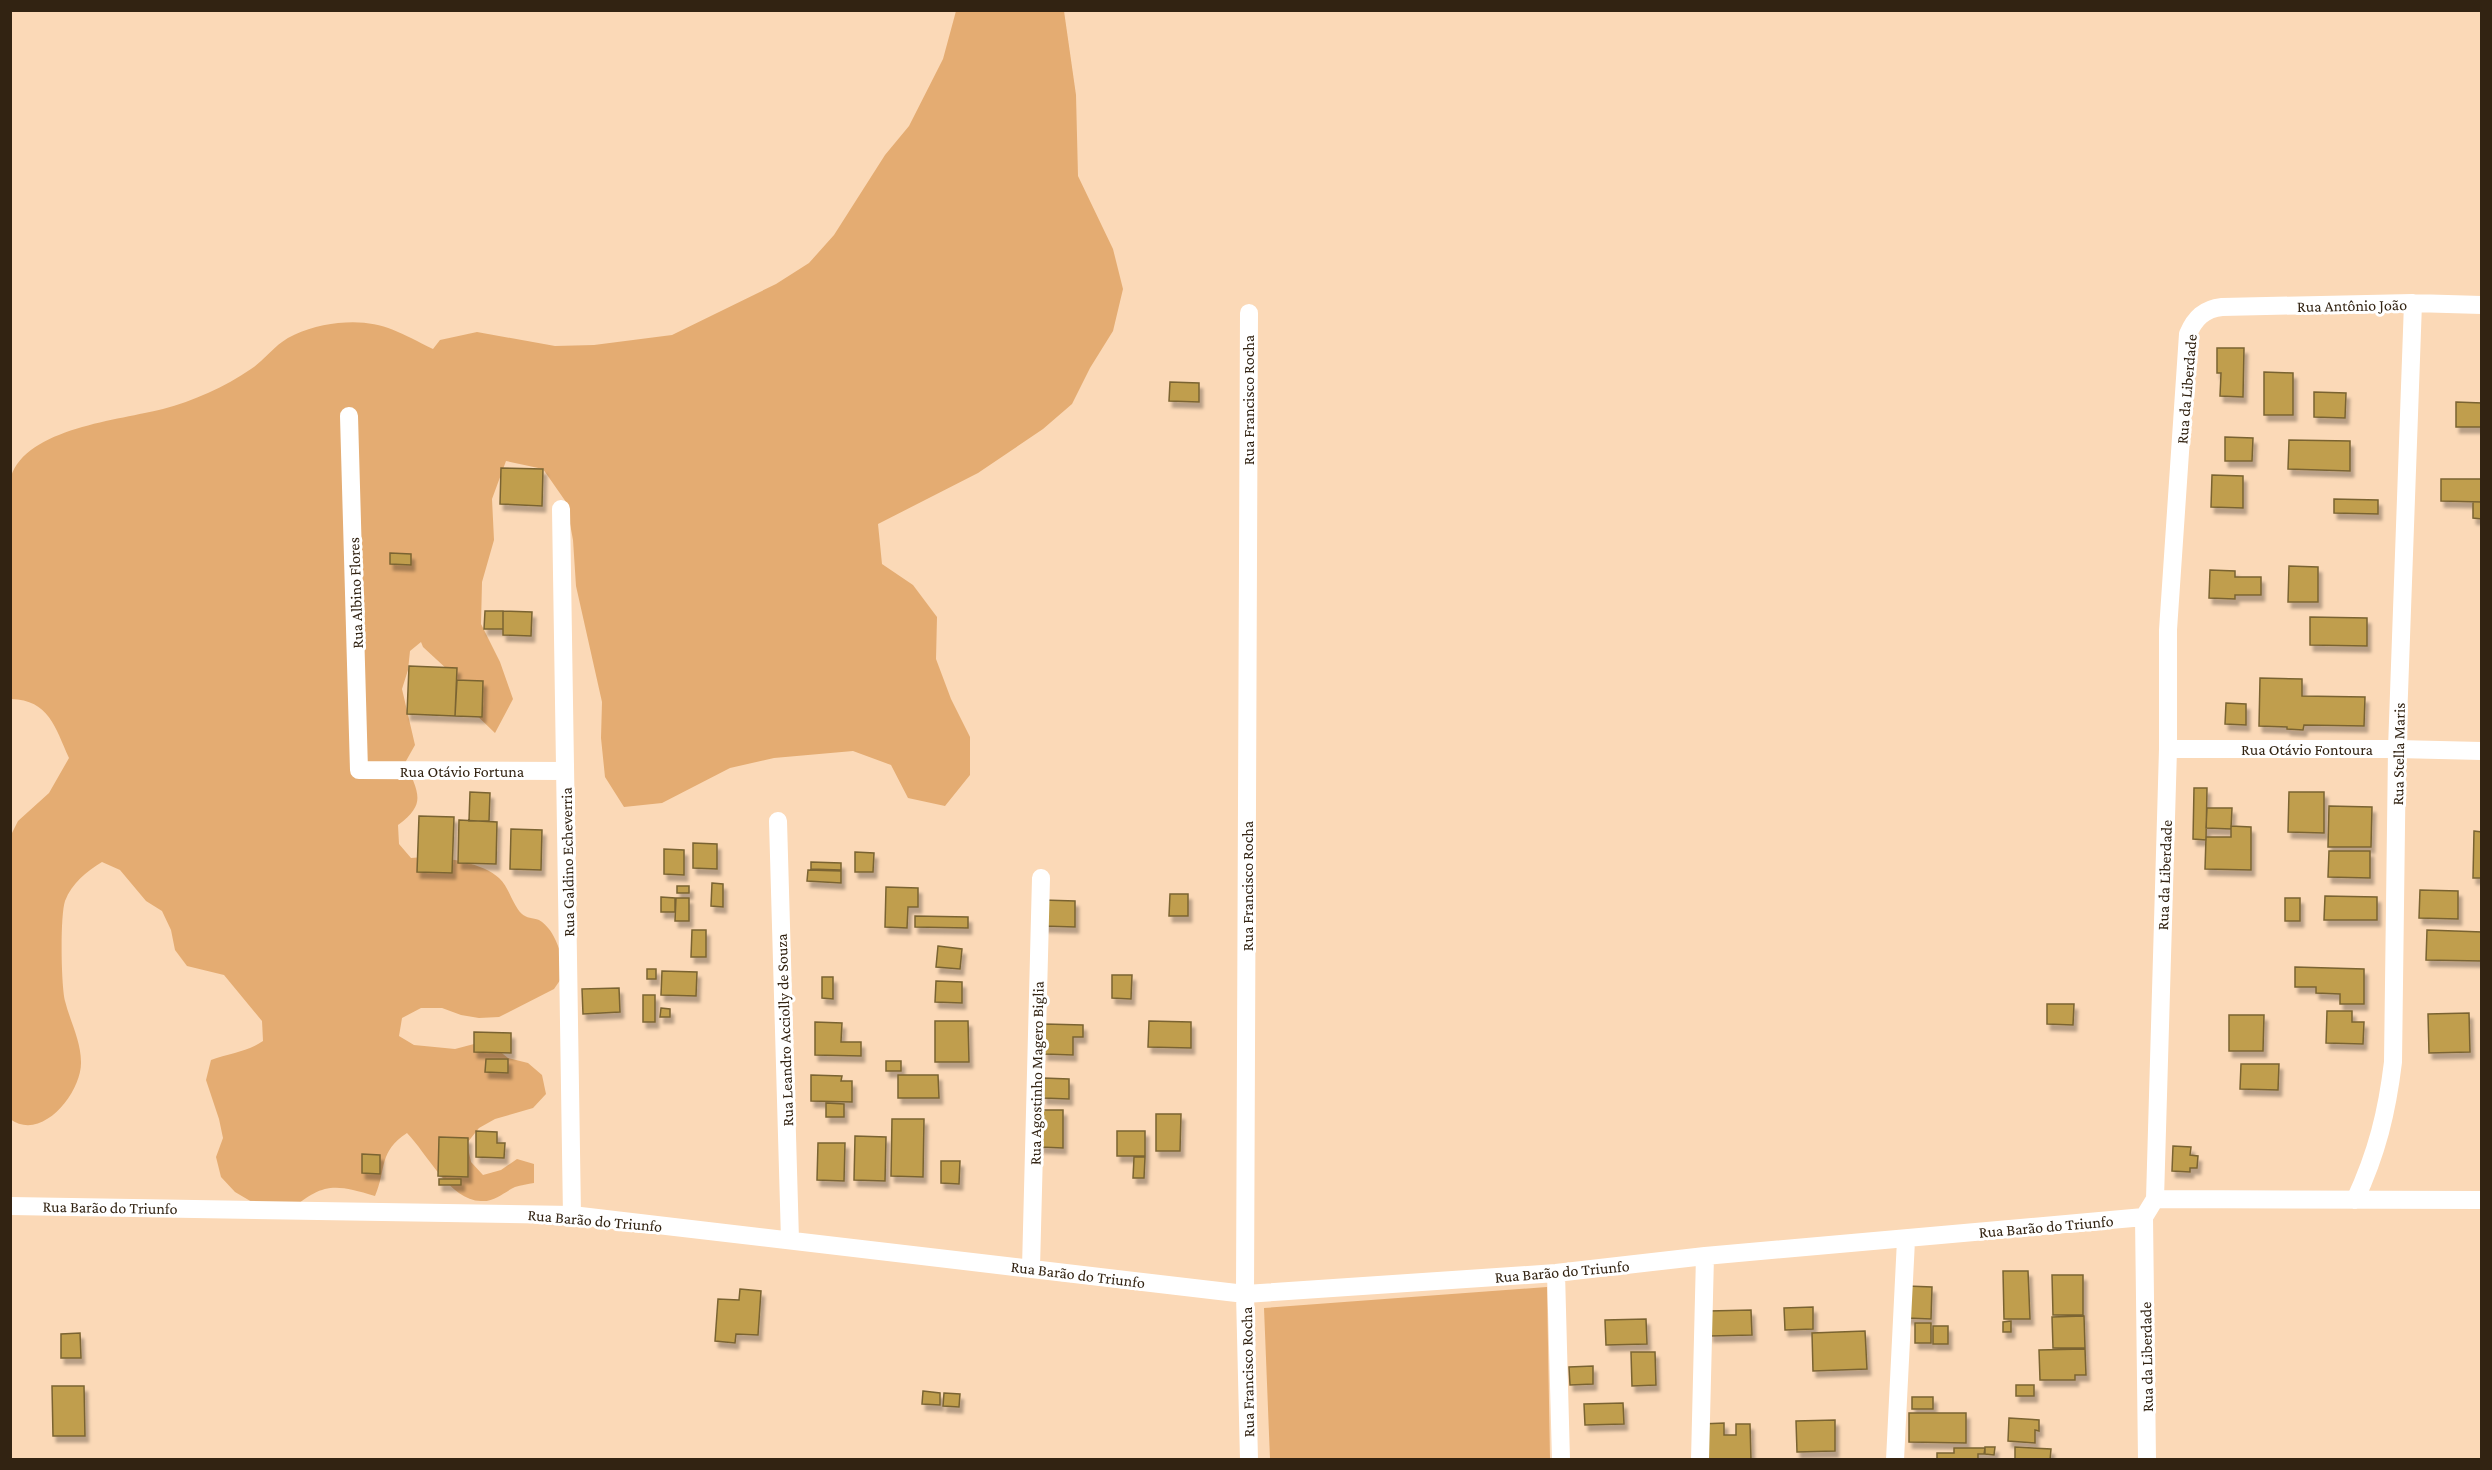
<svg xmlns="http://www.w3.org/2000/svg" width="2492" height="1470" viewBox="0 0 2492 1470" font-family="'Crimson Pro',serif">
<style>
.green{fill:#e4ac72}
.building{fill:#c09e4d;stroke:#7a6432;stroke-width:1.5;filter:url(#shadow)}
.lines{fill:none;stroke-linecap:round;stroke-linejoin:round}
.street{stroke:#fff;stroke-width:18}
.labels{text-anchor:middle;stroke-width:6;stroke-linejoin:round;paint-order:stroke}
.street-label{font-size:16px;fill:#322312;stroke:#fff}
</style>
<defs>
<filter id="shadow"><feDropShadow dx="3.5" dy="6" stdDeviation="1.5" flood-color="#0004"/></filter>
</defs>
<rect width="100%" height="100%" fill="#fbd9b7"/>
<path class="green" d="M956,11H1064L1076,95L1078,176L1113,249L1123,289L1113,331L1090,368L1072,404L1043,429L978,473L878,524L882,564L913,585L937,617L936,659L951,699L970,737V775L945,806L908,798L891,765L853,751L774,758L730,768L662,803L624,807L605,777L601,738L602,702L576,586L573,540L566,502L543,469L506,461L492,499L494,540L482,582L481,624L500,662L513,699L495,733L467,706L449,671L423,647L421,642L410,651L408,670L402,689L415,745L406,761C416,792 429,802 398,825L399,844L411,858C435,855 481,861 499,878C509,887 512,904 522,914C526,918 533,918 539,920C556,930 562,956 565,973L554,989L499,1017L479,1018L461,1015L442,1008H421L402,1018L399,1036L414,1045L455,1049L474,1044L493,1046L508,1058L528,1063L542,1075L546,1094L533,1108L495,1119L479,1128L467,1143L471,1162L483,1175L501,1170L517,1159L534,1164V1183C528,1184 521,1185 515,1187C504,1192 495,1202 481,1201C450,1201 426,1152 407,1133C378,1152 387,1168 375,1196C333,1183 322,1183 288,1212L252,1202L235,1192L221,1177L216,1157L223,1138L219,1119L206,1080L211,1060C229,1053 247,1052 263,1041L262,1021L224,975L187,966L175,950L171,930L162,911L146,901L120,870L102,862C86,872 72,883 65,901C60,916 61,984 65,1001C70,1021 81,1041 81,1062C82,1092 42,1143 10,1119V837L18,821L49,793L69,758C55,727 49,700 11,699V477C26,428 120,420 163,409C193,401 225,387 251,369C262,362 271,350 282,342C297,331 319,325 338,323C379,319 397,331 433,349L440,340L477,332L555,346L594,345L672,335L776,284L809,263L834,235L885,155L909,126L943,59Z
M1547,1287L1550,1459H1270L1264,1308Z"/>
<path class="building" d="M2217,348H2244L2243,397L2220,396L2221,373H2217Z
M2264,372L2293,373V415H2264Z
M1170,382L1199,383V402L1169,401Z
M2314,392L2346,393L2345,418L2314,417Z
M2456,402L2482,403V427H2456Z
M2225,437L2253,438L2252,461H2225Z
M2289,440L2350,441V471L2288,469Z
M501,468L543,469L542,506L500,504Z
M2212,475L2243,476V508L2211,507Z
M2441,479H2482V502L2441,501Z
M2334,499L2378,500V514L2334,513Z
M2473,502H2482V519L2473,518Z
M390,553L411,554V565L390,564Z
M2289,566L2318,567V602H2288Z
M2210,570L2235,571V577H2261V595H2235V599L2209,598Z
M485,611H503V629H484Z
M503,611L532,612L531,636L503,635Z
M2310,617L2367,618V646L2310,645Z
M409,666L457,668L455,716L407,714Z
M2260,678L2302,679V696L2365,697L2364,726L2304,725L2303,730L2287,729V727L2259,726Z
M457,680L483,681L482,717L455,716Z
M2226,703L2246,704V725L2225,724Z
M2194,788H2207L2206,840L2193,839Z
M470,792L490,793L489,821H469Z
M2289,792H2324V833L2288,832Z
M2329,806L2372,807L2371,847H2328Z
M2207,808H2232L2231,829L2206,828Z
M419,816L454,817L452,873L417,872Z
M459,820L497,822L496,864L458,863Z
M2231,826L2251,827V870L2205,869L2206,837H2231Z
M511,829L542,830L541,870L510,869Z
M2474,831L2482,832V878H2473Z
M693,843L717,844V869L693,868Z
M664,849L684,850V875L664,874Z
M2329,851H2370V878L2328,877Z
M855,852L874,853L873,872H855Z
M811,862L841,863V870L811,869Z
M808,870L841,871V883L807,881Z
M712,883L723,884V907L711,906Z
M677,886H689V893H677Z
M886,887L918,888V907H908L907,928L885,927Z
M2420,890L2458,891V919L2419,918Z
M1170,894H1188V916H1169Z
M2325,896L2377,897V920H2324Z
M661,897L675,898V912H661Z
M676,898H689V921H675Z
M2285,898H2300V921H2285Z
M1043,900L1075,901V927L1043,926Z
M915,916L968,917V928L915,927Z
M692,930H706V957H691Z
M2427,930L2482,932L2481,961L2426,960Z
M938,946L962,949L960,969L936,967Z
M2295,967L2364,969V1004H2340V994L2316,993V987H2295Z
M647,969H656V979H647Z
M662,971L697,972L696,996L661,995Z
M1112,975H1132L1131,999L1112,998Z
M822,977H833V999L822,998Z
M936,981L962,982V1003L935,1002Z
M619,988L620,1012L583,1014L582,989Z
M643,995H655V1022H643Z
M2047,1004H2074L2073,1025L2047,1024Z
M661,1008L670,1009V1017H660Z
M2327,1011H2352V1022H2364L2363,1044L2326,1043Z
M2469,1013L2470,1052L2429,1053L2428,1014Z
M2229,1015H2264L2263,1051H2229Z
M935,1021H968L969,1062H935Z
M1149,1021L1191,1022V1048L1148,1047Z
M815,1022L842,1023L841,1042H861V1056L815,1055Z
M1045,1024L1083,1025V1037H1073V1055L1044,1054Z
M474,1032L511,1033V1053L474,1052Z
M486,1059H508V1073L485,1072Z
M886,1061H901V1071H886Z
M2241,1064H2279L2278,1090L2240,1089Z
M811,1075L842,1076L841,1081H852V1102L811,1101Z
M898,1075H938L939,1098H898Z
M1043,1078L1069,1079V1099L1043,1098Z
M826,1103L844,1104V1117H826Z
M1040,1110H1063V1148L1040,1147Z
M1156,1114H1181L1180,1151H1156Z
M892,1119H924L923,1177L891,1176Z
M476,1131L497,1132V1143H505L504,1158L476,1157Z
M1117,1131H1145V1156H1117Z
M855,1136L886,1137L885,1181L854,1180Z
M439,1137L468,1138V1177L438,1176Z
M818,1143H845L844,1181L817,1180Z
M2173,1146L2191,1147L2190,1155L2198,1156L2197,1168H2190V1172L2172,1171Z
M362,1154L380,1155V1174L362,1173Z
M1134,1157H1145L1144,1178H1133Z
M941,1161H960L959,1184L941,1183Z
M439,1179H461V1185H439Z
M2003,1271H2028L2030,1319H2004Z
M2052,1275H2083V1315H2053Z
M1907,1286L1932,1287L1931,1319L1907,1318Z
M740,1289L761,1291L758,1335L736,1334L735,1343L715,1341L718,1299L739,1300Z
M1813,1307V1329L1785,1330L1784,1308Z
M1751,1310L1752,1335L1710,1336L1709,1311Z
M2084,1316L2085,1348H2053L2052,1317Z
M1646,1319L1647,1344L1606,1345L1605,1320Z
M2011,1321V1332H2003V1322Z
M1915,1323H1931V1343H1915Z
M1933,1326H1948V1344H1933Z
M1865,1331L1867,1369L1813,1371L1812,1333Z
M80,1333L81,1358H61V1334Z
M2085,1349L2086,1375H2075V1380H2040L2039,1350Z
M1631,1352H1655L1656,1385L1632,1386Z
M1593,1366V1384L1570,1385L1569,1367Z
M2016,1385H2034V1396H2016Z
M52,1386H84L85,1436H53Z
M923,1391L940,1393V1405L922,1404Z
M944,1393L960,1394L959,1407L943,1406Z
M1912,1397H1933V1409H1912Z
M1623,1403L1624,1424L1585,1425L1584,1404Z
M1909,1413H1966V1443L1909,1442Z
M2009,1418L2039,1420V1431L2035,1430V1443L2008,1441Z
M1835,1420V1451L1797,1452L1796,1421Z
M1724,1423V1435H1736V1424H1750L1751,1460H1708L1701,1424Z
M1985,1447H1995L1994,1455L1985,1454Z
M2015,1447L2051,1449L2050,1460H2015Z
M1954,1448H1985L1984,1454H1978V1460H1937V1453H1954Z"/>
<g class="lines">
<path class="street" d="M349,416L359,770L565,771
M561,509L572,1215
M2168,749H2397L2482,751
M778,821L790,1240
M2155,1199L2482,1200
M2355,1200C2377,1153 2387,1112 2393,1062L2397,749L2413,303
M10,1206L572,1215L1245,1294L1556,1273L1705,1256L2144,1217
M1031,1268L1041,878
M1556,1273L1561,1460
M1249,1460L1245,1294L1249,313
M1700,1460L1705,1256
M1895,1460L1906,1240
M2147,1460L2144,1217L2155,1199L2168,749V630L2188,334C2195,318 2204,309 2222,307L2413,303L2482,305"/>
</g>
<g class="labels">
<g class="street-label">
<text transform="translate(2352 305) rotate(-1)" y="6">Rua Antônio João</text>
<text transform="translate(2186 389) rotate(-85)" y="6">Rua da Liberdade</text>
<text transform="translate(1248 400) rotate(-90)" y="6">Rua Francisco Rocha</text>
<text transform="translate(355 593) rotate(-92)" y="6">Rua Albino Flores</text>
<text x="2307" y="755">Rua Otávio Fontoura</text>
<text transform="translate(2398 754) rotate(-89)" y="6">Rua Stella Maris</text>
<text x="462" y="777">Rua Otávio Fortuna</text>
<text transform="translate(567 862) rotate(-91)" y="6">Rua Galdino Echeverria</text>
<text transform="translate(2164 875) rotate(-88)" y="6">Rua da Liberdade</text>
<text transform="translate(1247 886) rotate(-90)" y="6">Rua Francisco Rocha</text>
<text transform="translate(784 1030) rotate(-92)" y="6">Rua Leandro Acciolly de Souza</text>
<text transform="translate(1036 1073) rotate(-89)" y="6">Rua Agostinho Magero Biglia</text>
<text transform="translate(110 1207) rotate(1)" y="6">Rua Barão do Triunfo</text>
<text transform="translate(595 1220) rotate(5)" y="6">Rua Barão do Triunfo</text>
<text transform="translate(2046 1226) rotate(-5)" y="6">Rua Barão do Triunfo</text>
<text transform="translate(1562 1271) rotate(-5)" y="6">Rua Barão do Triunfo</text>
<text transform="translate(1078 1274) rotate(7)" y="6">Rua Barão do Triunfo</text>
<text transform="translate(2146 1357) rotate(-91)" y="6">Rua da Liberdade</text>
<text transform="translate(1247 1372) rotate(-91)" y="6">Rua Francisco Rocha</text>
</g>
</g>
<rect width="2492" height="1470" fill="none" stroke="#322312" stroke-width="24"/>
</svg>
